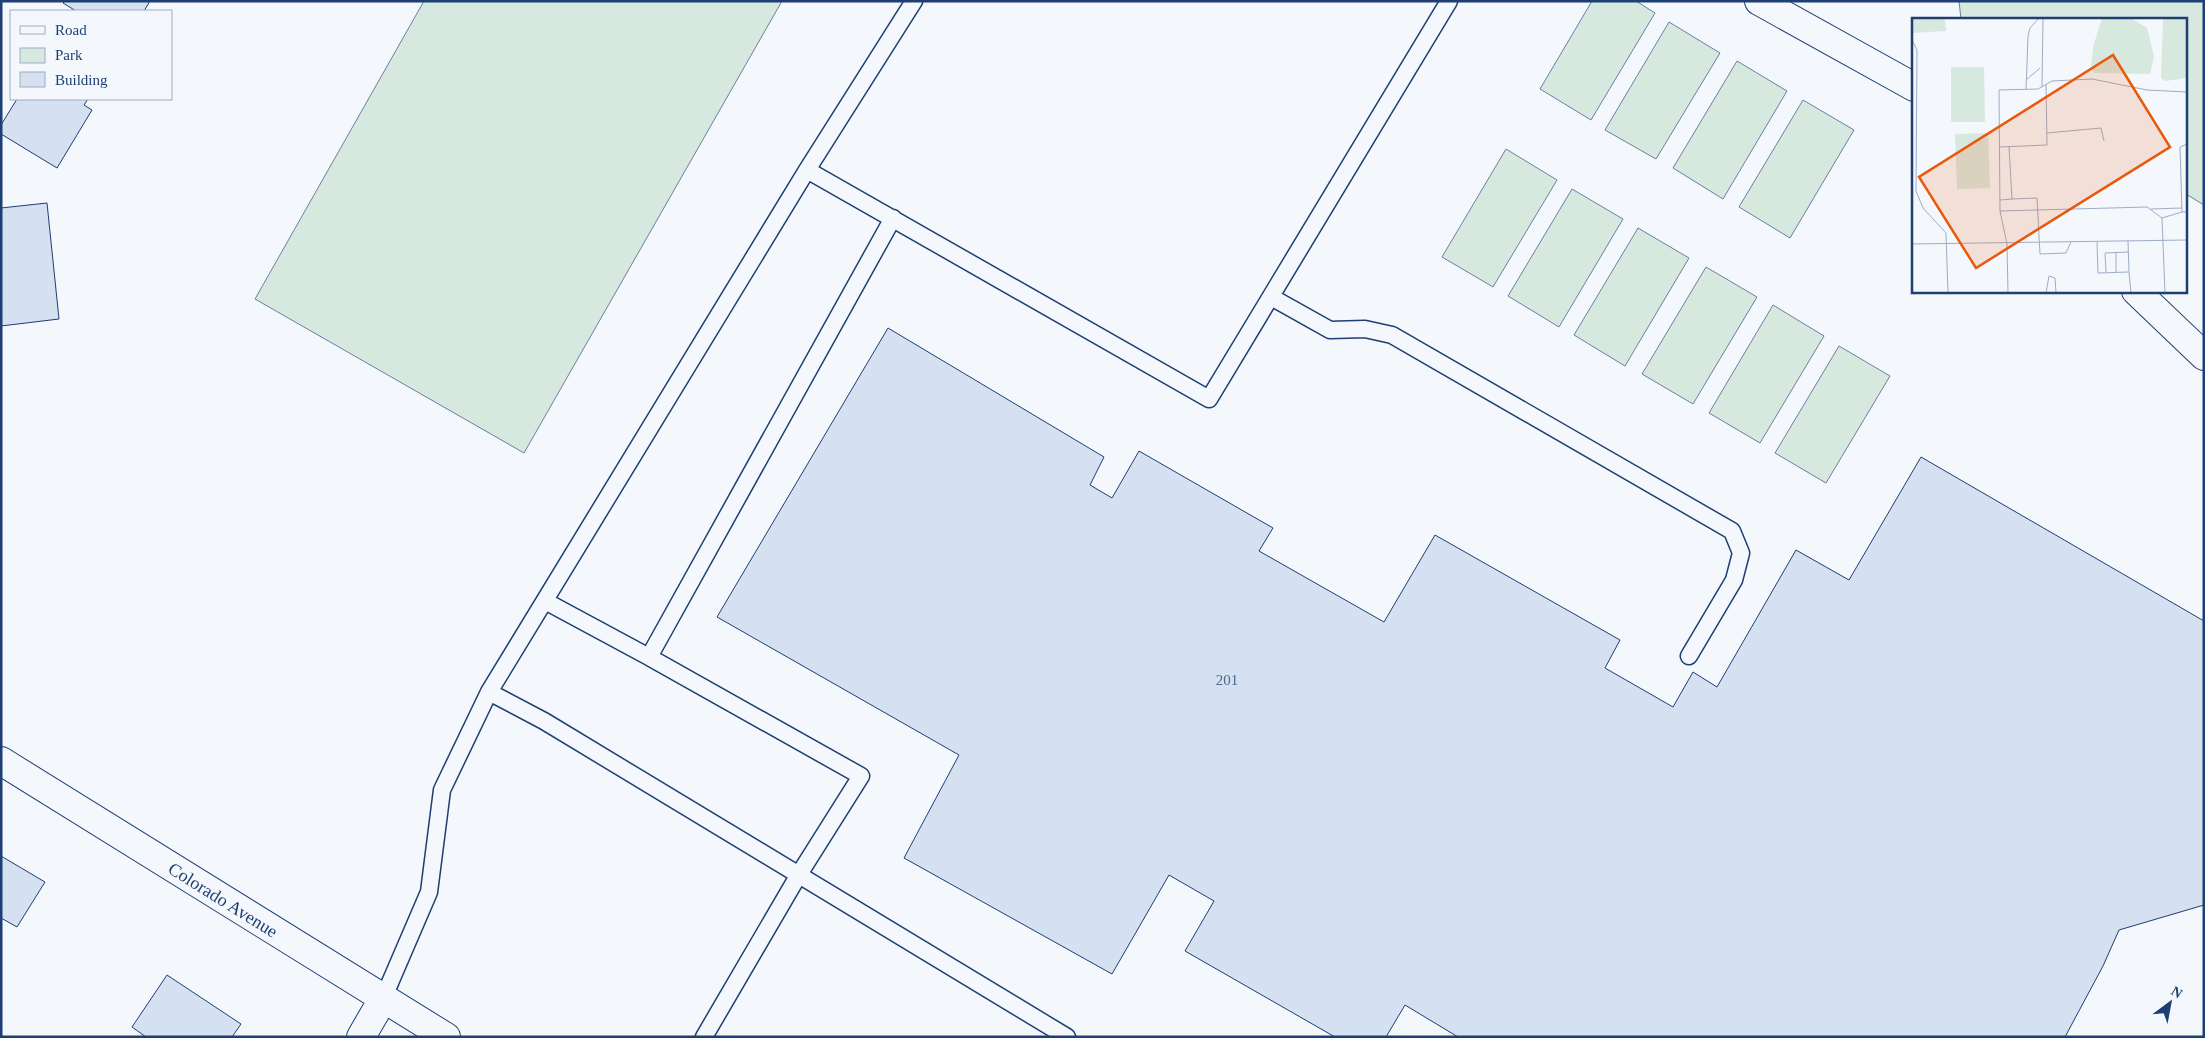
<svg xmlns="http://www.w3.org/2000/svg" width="2205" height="1038" viewBox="0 0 2205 1038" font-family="'Times New Roman',serif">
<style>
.green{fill:#d7e8df;stroke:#687fa3}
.building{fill:#d5e0f0;stroke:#1d3f73}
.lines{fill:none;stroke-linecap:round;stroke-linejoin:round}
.lane-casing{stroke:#1d3f73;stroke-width:19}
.street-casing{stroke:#1d3f73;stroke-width:30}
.lane{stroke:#f4f7fb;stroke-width:16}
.street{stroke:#f4f7fb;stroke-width:28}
.labels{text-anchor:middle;stroke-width:4;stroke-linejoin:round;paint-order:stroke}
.number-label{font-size:15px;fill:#4b6792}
.street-label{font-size:18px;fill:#1d3f73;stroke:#f4f7fb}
.inset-road{fill:none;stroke:#9eadc5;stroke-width:1}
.view{fill:#e8590c;fill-opacity:0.15;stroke:#e8590c;stroke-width:2.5}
.inset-edge{fill:none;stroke:#1d3f73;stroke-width:2.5}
</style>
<rect width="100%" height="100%" fill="#f4f7fb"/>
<path class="green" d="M424,1H782L524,453L255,299Z
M1592,1H1636L1655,13L1591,120L1540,89Z
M1959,1H2204V205L2186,194V19H1961Z
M1669,22L1720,53L1656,159L1605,130Z
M1737,61L1787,91L1723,199L1673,168Z
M1803,100L1854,130L1790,238L1739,207Z
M1506,149L1557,180L1493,287L1442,257Z
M1572,189L1623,219L1559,327L1508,296Z
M1638,228L1689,258L1625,366L1574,335Z
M1706,267L1757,297L1693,404L1642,374Z
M1773,305L1824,336L1760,443L1709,413Z
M1839,346L1890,376L1826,483L1775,453Z"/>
<path class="building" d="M65,1H150L144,11H76L63,3Z
M17,99H88L84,105L92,110L57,168L1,134V125Z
M47,203L59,319L1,326V208Z
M888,328L1104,457L1090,485L1112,498L1139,451L1273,528L1259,551L1384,622L1435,535L1620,640L1605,668L1673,707L1693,672L1717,687L1796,550L1849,580L1921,457L2204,621V905L2119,930L2103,966L2065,1037H1458L1405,1005L1386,1037H1335L1185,951L1214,901L1169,875L1112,974L904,858L959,755L717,617Z
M1,856L45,882L17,927L1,918Z
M167,975L241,1024L232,1037H146L132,1027Z"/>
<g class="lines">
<g class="lane-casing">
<path id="lane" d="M914,1L807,170L489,692L544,721L1067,1037
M807,170L1209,399L1449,1
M1271,297L1330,330L1365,329L1392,335L1732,531L1741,553L1734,580L1689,656
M545,601L649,657L893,218
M649,657L861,776L798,876L704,1037
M383,999L429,892L442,790L489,692"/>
</g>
<g class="street-casing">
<path id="street" d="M1759,1L1914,87
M2136,291L2204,356
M1,761L446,1037
M361,1037L383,999"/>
</g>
<use href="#lane" class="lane"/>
<use href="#street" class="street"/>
</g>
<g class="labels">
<g class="number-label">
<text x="1227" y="685">201</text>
</g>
<g class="street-label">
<text transform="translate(223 900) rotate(32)" y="6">Colorado Avenue</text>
</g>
</g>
<g transform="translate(1912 18)">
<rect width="275" height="275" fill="#f4f7fb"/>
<path d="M0,0H33L34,13L0,15ZM190,0H219L235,10L242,38L238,56L183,55L179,50L181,29ZM254,0H275V60L253,63L249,60L251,2ZM39,49H72L73,104H39ZM76,115L78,170L45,171L43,116Z" fill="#d7e8df"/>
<path class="inset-road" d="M0,22L5,32L4,173L11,190L34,215L36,275M114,62L128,50M130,69L131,0M114,72L116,18L118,10L127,0M135,115L189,110L192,123M275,126L268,129L270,194H275M87,129L135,127L134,66M100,181L125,180L128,236L154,235L159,224M88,182L100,181L97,129M239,191L270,190M88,193L95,226L96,275M250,200L270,194M216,223L217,254M185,224L186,255L217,254L219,275M0,226L275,222M204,234V254M194,254L193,235L216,234M134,275L137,258L143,260L144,275M253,275L250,200L235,189L88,193L87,72L126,71L140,63L180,61L235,72L275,74"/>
<path class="view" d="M201,37L258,129L64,250L7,159Z"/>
<rect width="275" height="275" class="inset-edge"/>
</g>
<rect width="2205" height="1038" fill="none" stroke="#1d3f73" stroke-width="5"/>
<rect x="10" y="10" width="162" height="90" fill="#f4f7fb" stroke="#9eadc5"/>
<rect x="20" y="26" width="25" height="8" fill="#f4f7fb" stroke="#9eadc5"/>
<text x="55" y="35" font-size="15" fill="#1d3f73">Road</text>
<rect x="20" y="48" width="25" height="15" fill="#d7e8df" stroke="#9eadc5"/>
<text x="55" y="60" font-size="15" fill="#1d3f73">Park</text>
<rect x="20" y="72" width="25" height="15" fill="#d5e0f0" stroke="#9eadc5"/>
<text x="55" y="85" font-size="15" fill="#1d3f73">Building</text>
<g transform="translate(2170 1003) rotate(32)" stroke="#f4f7fb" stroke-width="4" paint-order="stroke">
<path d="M0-4L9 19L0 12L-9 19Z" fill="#1d3f73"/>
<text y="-8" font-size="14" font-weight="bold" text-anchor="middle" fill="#1d3f73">N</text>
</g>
</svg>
